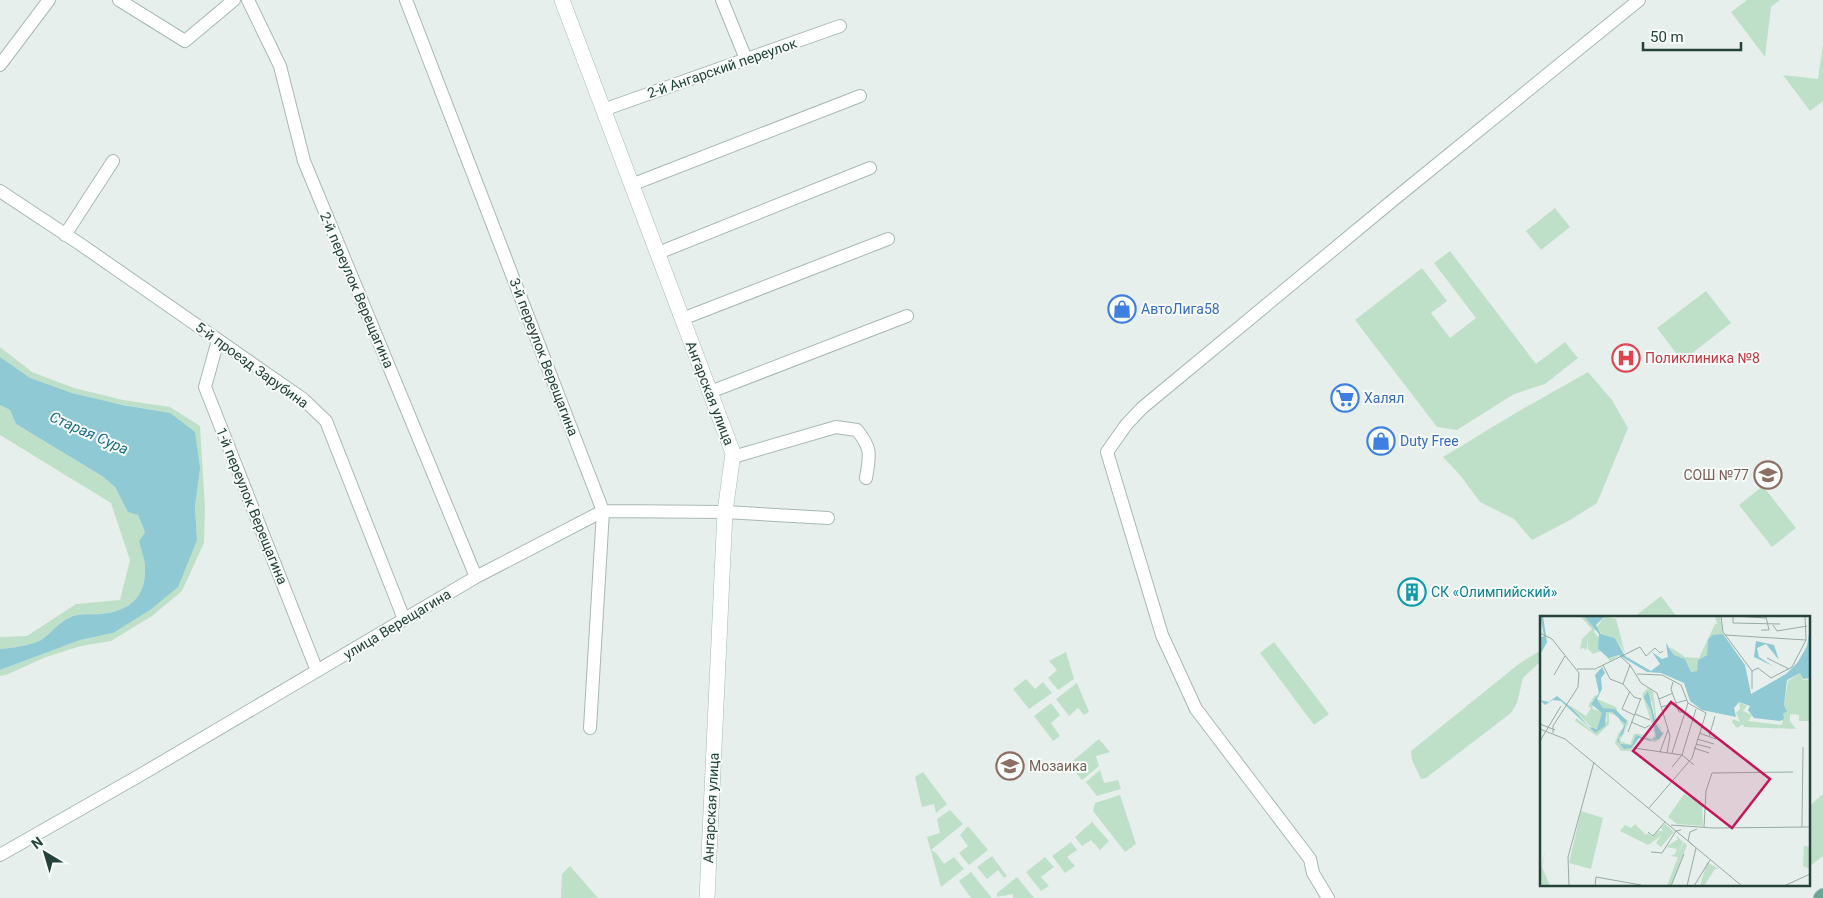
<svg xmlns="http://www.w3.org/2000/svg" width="1823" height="898" viewBox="0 0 1823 898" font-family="Roboto,sans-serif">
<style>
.green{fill:#bfe0c8}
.water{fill:#8ec9d4}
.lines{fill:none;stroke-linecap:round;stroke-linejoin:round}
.street-casing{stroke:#a8b8b2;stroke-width:14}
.secondary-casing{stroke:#a4bbb3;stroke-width:16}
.primary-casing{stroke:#c2cac8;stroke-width:16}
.street{stroke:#fff;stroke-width:12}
.secondary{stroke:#fff;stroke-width:15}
.primary{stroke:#6aa596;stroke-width:15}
.labels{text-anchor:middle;stroke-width:4;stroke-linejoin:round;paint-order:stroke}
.street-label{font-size:14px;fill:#24423a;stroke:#f7fbf9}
.shop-label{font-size:14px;fill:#366cbe;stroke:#f7fbf9;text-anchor:start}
.health-label{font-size:14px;fill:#be3a42;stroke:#f7fbf9;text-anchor:start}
.education-label{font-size:14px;fill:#785e54;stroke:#f7fbf9;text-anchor:end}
.culture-label{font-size:14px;fill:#0d838f;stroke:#f7fbf9;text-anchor:start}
.water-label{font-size:15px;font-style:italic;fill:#1c6f80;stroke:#f7fbf9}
.inset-road{fill:none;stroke:#98aaa4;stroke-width:1}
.view{fill:#c2185b;fill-opacity:0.15;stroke:#c2185b;stroke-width:2.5}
.inset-edge{fill:none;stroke:#24423a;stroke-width:2.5}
</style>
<rect width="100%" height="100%" fill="#e6efeb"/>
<path class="green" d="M1747,0H1780L1771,7L1765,57L1731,12Z
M1823,45V101L1810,111L1783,75L1818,79Z
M1555,208L1570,227L1541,250L1526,231Z
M1450,251L1536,364L1565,342L1578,358L1545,384L1514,394L1457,430L1437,427L1355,320L1422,268L1447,301L1431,313L1450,338L1476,318L1434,263Z
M1706,291L1731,323L1682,361L1657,328Z
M0,347L32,372L74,388L123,400L170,407L200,426L205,508L204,543L182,591L152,616L111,641L81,646L46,657L6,675L0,676V670L80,640L113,633L197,540L195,507L200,469L170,413C123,405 75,397 32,379C21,374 10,364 0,357Z
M1588,372L1612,400L1628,428L1597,503L1570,520L1532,540L1514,519L1480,502L1460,475L1443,457L1519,411Z
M0,405L10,410L16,424L102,476L115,487L128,511L138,515L145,532L139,541C141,550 145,559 145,568C146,597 130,611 101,614C92,615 79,613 71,617C59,622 53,631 44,638C36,645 11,648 0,649V637L27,636L76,604L120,600L130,560L111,503L0,435Z
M1763,486L1796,528L1772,547L1739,505Z
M1661,596L1677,617H1634Z
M1274,642L1329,714L1314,725L1260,653Z
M1066,652L1074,679L1058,690L1048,678L1057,670L1049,661Z
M1538,652H1542V660L1523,678L1517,703L1511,713L1426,778L1421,779L1412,760L1411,751L1520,663Z
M1026,679L1035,689L1043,682L1052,693L1029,709L1013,689Z
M1077,683L1089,712L1084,715L1078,708L1069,716L1056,699Z
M1051,703L1060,715L1051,723L1060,736L1053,741L1034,716Z
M1099,739L1110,752L1096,756L1099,766L1082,780L1069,764Z
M1100,770L1104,783L1118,780L1121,789L1097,796L1086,782Z
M923,772L947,804L936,813L934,804L922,807L915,777Z
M1823,794V856L1809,867V806Z
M1120,795L1136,844L1125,852L1093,811L1095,803Z
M950,810L963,824L931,850L936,853L944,864L954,857L964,869L941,887L927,837L940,833L937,819Z
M1092,822L1109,841L1100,850L1091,840L1082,846L1075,837Z
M968,826L988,850L969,865L959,853L968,846L960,835Z
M1071,842L1077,850L1067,857L1075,866L1065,873L1052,856Z
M992,856L1007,876L1004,878L998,870L987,879L977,867Z
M1045,857L1054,867L1041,877L1049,886L1041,891L1026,872Z
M570,866L598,898H561L562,874Z
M971,872L991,897V898H971L959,881Z
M1017,877L1034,898H1013V894L997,897V893Z"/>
<path class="water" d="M0,357L30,378L72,393L123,405L170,413L195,432L200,469L195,507L197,540L178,587L150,610L113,633L80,640L0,670V649C11,648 36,645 44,638C53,631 59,622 71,617C79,613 92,615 101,614C130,611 146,597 145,568C145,559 141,550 139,541L145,532L138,515L128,512L115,487L102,476L16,424L10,410L0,405Z"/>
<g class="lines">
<g class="street-casing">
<path id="street" d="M119,0L185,41L234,0
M248,0L280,66L304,161L476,577
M406,0L603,511L590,728
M722,0L746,59
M0,65L49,0
M603,110L840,26
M631,185L860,96
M0,191L80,244L303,399L326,421L404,619
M65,235L113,161
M658,253L870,168
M682,319L888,239
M218,340L205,387L317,671
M710,392L907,316
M733,457L836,427L857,430C872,449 870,454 866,478
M0,855L142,774L476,577L603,511L725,512L828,518
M1328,898L1313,873L1310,859L1196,709L1162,635L1107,452L1126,425L1142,408L1392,201L1639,0"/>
</g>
<g class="secondary-casing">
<path id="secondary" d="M562,0L733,453L725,512L707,898"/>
</g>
<g class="primary-casing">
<path id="primary" d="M1821,898L1823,896"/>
</g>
<use href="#street" class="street"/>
<use href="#secondary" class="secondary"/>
<use href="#primary" class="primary"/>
</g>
<defs>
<g id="shop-ring" transform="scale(1.4375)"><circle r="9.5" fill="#f7fbf9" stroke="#3f7fe0" stroke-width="1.5"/><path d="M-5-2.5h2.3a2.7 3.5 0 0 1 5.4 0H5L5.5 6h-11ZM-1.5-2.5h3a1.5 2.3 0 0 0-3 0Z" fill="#3f7fe0"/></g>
<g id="hospital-ring" transform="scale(1.4375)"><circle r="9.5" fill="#f7fbf9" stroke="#e0444e" stroke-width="1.5"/><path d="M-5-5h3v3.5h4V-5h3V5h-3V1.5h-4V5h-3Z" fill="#e0444e"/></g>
<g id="supermarket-ring" transform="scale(1.4375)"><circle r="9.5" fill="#f7fbf9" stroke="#3f7fe0" stroke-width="1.5"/><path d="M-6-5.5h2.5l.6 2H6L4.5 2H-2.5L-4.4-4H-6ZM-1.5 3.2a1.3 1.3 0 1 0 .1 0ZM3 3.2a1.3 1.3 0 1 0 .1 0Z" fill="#3f7fe0"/></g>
<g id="school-ring" transform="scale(1.4375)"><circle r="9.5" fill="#f7fbf9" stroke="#8d6e63" stroke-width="1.5"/><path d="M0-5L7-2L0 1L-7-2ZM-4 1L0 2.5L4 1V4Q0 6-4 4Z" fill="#8d6e63"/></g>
<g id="building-ring" transform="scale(1.4375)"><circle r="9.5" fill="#f7fbf9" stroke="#0f9aa8" stroke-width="1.5"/><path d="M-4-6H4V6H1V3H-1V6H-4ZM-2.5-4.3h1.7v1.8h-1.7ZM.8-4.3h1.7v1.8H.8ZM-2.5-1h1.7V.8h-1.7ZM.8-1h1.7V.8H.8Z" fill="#0f9aa8"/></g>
</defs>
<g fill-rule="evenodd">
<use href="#shop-ring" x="1122" y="309"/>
<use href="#hospital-ring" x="1626" y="358"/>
<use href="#supermarket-ring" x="1345" y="398"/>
<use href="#shop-ring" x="1381" y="441"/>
<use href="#school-ring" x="1768" y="475"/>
<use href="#building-ring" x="1412" y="592"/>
<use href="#school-ring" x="1010" y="766"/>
</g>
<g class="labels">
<g class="street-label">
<text transform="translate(722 68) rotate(-19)" y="5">2-й Ангарский переулок</text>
<text transform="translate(357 290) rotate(67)" y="5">2-й переулок Верещагина</text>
<text transform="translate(544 357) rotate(69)" y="5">3-й переулок Верещагина</text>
<text transform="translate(252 365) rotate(36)" y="5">5-й проезд Зарубина</text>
<text transform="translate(710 393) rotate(69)" y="5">Ангарская улица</text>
<text transform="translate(252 506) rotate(68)" y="5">1-й переулок Верещагина</text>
<text transform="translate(397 624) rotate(-31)" y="5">улица Верещагина</text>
<text transform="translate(711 808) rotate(-87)" y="5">Ангарская улица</text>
</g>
<g class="shop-label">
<text x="1141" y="314">АвтоЛига58</text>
<text x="1364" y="403">Халял</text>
<text x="1400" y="446">Duty Free</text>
</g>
<g class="health-label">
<text x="1645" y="363">Поликлиника №8</text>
</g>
<g class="education-label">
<text x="1749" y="480">СОШ №77</text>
<text x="1029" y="771" text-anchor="start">Мозаика</text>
</g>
<g class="culture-label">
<text x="1431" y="597">СК «Олимпийский»</text>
</g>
<g class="water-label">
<text transform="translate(89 433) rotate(24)" y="5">Старая Сура</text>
</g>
</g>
<g transform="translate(1540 616)">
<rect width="270" height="270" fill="#e6efeb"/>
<path d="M40,0H44L56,12L54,16L60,23L58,32L70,42L80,39L70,45L61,35L53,38L48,33L47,21V32L45,35L44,32L40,33L42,23L52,13ZM65,0L76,3L85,37L75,22L62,18L57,11ZM175,0H180L183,18L168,23L167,39L158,44L157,55L151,56L145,43L134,39L130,31L145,41L159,42L175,8H177ZM260,57L263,64L270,63L269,105H259V99L250,98V105L256,113L204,111L203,108L197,112L192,106L193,103L200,106L196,97L200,93L199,86L207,90L203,95L212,99L208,105L242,109L243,98L247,94L244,89L248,65ZM108,72L113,75L117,107L123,115L124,117L119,124L116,126L110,125L99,122L91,135H81L75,127L78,118L84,111L77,100L69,97V108L57,120L35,105L36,102L55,117L67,105L66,96H72L85,108V112L77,125L84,133L93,129L99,122L110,125L119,123L123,115L116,108L112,85L107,86L111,95L116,121L112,124L106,122L100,119L92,129L88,130L80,128L79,124L86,112L87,105L82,103L77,98L75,93L63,92L57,83L76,91L78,97L88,105V108L85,115L80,125L90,129L94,118H101L112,123L115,118L102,78ZM55,79L57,80L52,86L53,93L62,96L63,102L59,112L53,113L29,89L46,100L51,92L48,90ZM144,178L162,188L163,210L137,208L128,201ZM41,195L63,202L51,253L29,247ZM95,208L106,219L108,217L112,221L117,216L121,220L117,215H123L121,212L125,208L134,216L121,231L116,227L121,220L108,229L80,215L85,209L91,212ZM136,219L143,226L139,237L144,226L147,229L131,270H127L138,241L130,240L135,238L137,233L126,231L138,223ZM264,230L270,231V253L263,250ZM6,233L2,251L10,270H2L0,255ZM167,246L179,253H175L164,270H160Z" fill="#bfe0c8"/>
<path d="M0,0H3L7,26L0,39V22L4,20ZM44,0H65L56,9L61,18L75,22L85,40L111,55L120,48L112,36L122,43L128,41L126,27L134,39L145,43L151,56L157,55L158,44L167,39L168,23L173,19L183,18L205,49L211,78L246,58L258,46L267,30L270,12V62L263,63L260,57L247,64L244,89L247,95L243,98L244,103L240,105L214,102L208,94L210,90L199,86L194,92L196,101L162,94L150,85L144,67L121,57L107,56L79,39L69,42L58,33L59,18ZM216,25L234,29L239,44L226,28L217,32L219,41L233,50L214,41ZM62,51L65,57L61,62L62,73L57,83L63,92L75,93L87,105L83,118L79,122L80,128L92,129L96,119L112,124L116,121L111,95L104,81L108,75L116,108L123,118L119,123L110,125L99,122L91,132L84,133L77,125L85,108L72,96H66L65,110L55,117L21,85L13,84L5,89L0,84L9,86L17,80L33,93L49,111L57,113L62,97L51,88L59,77L55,59Z" fill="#8ec9d4"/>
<path class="inset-road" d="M181,0L183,16L212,55V73M193,0V7L240,8M194,0L226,2M233,9L237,15L267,10M221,14H229L226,1M0,17L12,23L39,57L38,71L13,110V117M185,19L266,24M80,40L90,49L101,67L117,77L130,120L127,137M227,42L249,53M63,49L70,63L83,68M90,49L83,68L94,81L100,83M37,53H55L100,31L106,40L115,32L120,37L123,35M212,55L218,52L231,62L252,51L266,24L265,0M97,58L122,59L141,69L148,87L166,97L152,142L109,192M14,59L25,40M133,66L131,73L139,96H145M90,75L82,93L94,99M119,83L133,77M121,91L147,84M95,98L110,104M91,106L105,112L110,109M0,108L15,114M0,113L25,123L154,230M88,116L101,82M159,117L176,123M169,121L175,100M157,123L174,128M0,125L21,90M156,128L171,132M94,132L142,139L154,149M154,132L169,137M120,136L128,114M132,137L148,87M132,151L142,139L156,93M131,209L173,212L270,211M164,211L166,175L172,157L253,156M262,211L263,131M157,213L150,216L148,225L202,270M108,216L113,220L125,206M111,236L122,237L136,215L141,214M29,270L28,241L54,146M55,270L56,261L101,269M131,270L144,238M147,270L156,232M154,270L170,244M244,270L270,258"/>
<path class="view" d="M131,86L230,163L192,212L93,135Z"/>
<rect width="270" height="270" class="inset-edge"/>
</g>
<g transform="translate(45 853) rotate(322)" stroke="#f7fbf9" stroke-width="4" paint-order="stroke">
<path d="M0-4L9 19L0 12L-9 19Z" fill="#24423a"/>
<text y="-8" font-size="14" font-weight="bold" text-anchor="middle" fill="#24423a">N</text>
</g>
<path d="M1643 42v8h98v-8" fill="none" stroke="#24423a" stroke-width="2.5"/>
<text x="1650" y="42" font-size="15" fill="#24423a" stroke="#f7fbf9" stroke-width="4" paint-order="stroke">50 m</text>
</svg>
